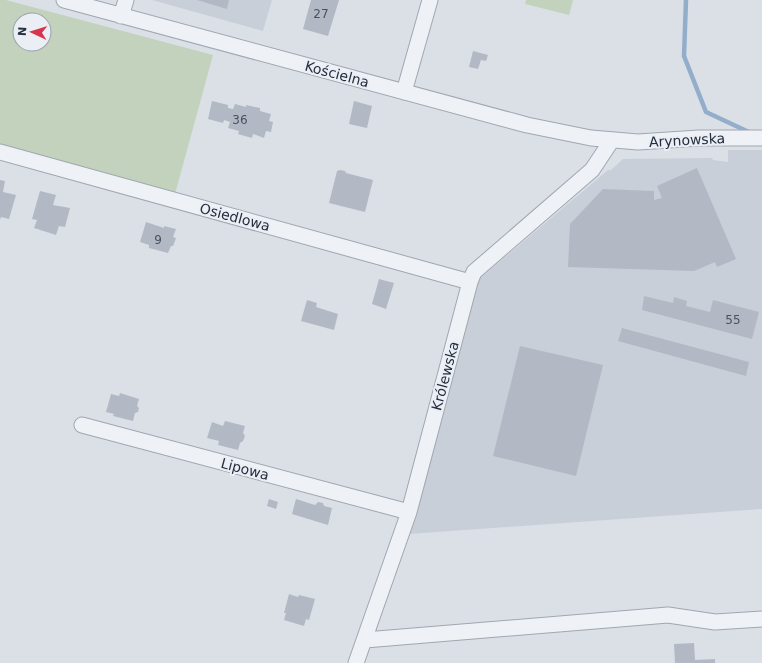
<svg xmlns="http://www.w3.org/2000/svg" width="762" height="663" viewBox="0 0 762 663" font-family="'DejaVu Sans',sans-serif">
<style>
.built{fill:#c9cfd9}
.green{fill:#c2d2bc;fill-rule:evenodd}
.lines{fill:none;stroke-linecap:round;stroke-linejoin:round}
.stream{stroke:#93aeca;stroke-width:4.5}
.building{fill:#b2b9c4}
.minor-casing{stroke:#a0a7b1;stroke-width:17}
.minor{stroke:#eef1f5;stroke-width:15}
.labels{text-anchor:middle;stroke-width:4;stroke-linejoin:round;paint-order:stroke}
.number-label{font-size:12px;fill:#485160}
.street-label{font-size:14px;fill:#242e3e;stroke:#ebeff5}
</style>
<rect width="100%" height="100%" fill="#dbe0e7"/>
<path class="built" d="M152,0H272L263,31Z
M728,150H762V509L409,534L478,280L608,170H611L623,159L712,158L713,160L728,162Z"/>
<path class="green" d="M0,0H6L213,55L175,194L0,146ZM20,20H44V44H20Z
M526,0H573L569,15L525,4Z"/>
<g class="lines">
<path class="stream" d="M686,0L684,56L706,112L751,133"/>
</g>
<path class="building" d="M197,0H229L227,9Z
M311,0H339L328,36L303,29Z
M473,51L488,55L486,61L481,60L478,69L469,67Z
M212,101L228,105V108L233,109L235,104L246,107V105L260,108V111L271,114L269,121L273,122L271,132L266,131L264,138L253,134L252,138L238,134L239,131L228,128L230,122L224,120L223,123L208,119Z
M354,101L372,106L367,128L349,124Z
M697,168L736,259L717,267L715,262L694,271L568,267L570,224L603,189L654,191V200L662,198L657,186Z
M340,170L345,171L346,173L373,180L365,212L329,203L337,171Z
M0,180L5,181L3,192L16,195L9,219L1,217L0,220Z
M40,191L56,195L53,205L70,208L65,227L59,226L56,235L34,228L37,220L32,219Z
M146,222L164,228V226L176,229L173,237L176,238L173,246H171L168,253L149,248V245L140,242Z
M379,279L394,283L386,309L372,304Z
M644,296L673,303L674,297L687,301L686,306L710,312L713,300L759,312L752,339L642,310Z
M307,300L317,303L316,307L338,314L334,330L301,321Z
M622,328L749,362L746,376L618,341Z
M520,346L603,365L576,476L493,456Z
M120,393L139,399L137,406L139,408L138,412L135,413L133,421L113,416L114,414L106,412L111,394L119,396Z
M225,421L245,426L243,433L245,436L243,441L240,443L238,450L218,445L219,441L207,438L212,422L223,426Z
M269,499L278,502L276,509L267,506Z
M296,499L315,505L318,502L323,503L324,506L332,508L328,525L292,514Z
M289,594L298,597L299,595L315,599L309,620L306,619L304,626L284,620L286,613H284Z
M694,643L695,660L715,659V663H675L674,644Z"/>
<g class="lines">
<g class="minor-casing">
<path id="minor" d="M64,0L527,125L591,138L638,142L699,138H762
M121,16L126,0
M404,92L430,0
M0,152L470,282
M82,425L409,512
M365,640L668,615L715,622L762,619
M356,663L409,512L470,282L474,272L592,170L612,140"/>
</g>
<use href="#minor" class="minor"/>
</g>
<g class="labels">
<g class="number-label">
<text x="321" y="18">27</text>
<text x="240" y="124">36</text>
<text x="158" y="244">9</text>
<text x="733" y="324">55</text>
</g>
<g class="street-label">
<text transform="translate(337 74) rotate(15)" y="5">Kościelna</text>
<text transform="translate(687 140) rotate(-3)" y="5">Arynowska</text>
<text transform="translate(235 217) rotate(15)" y="5">Osiedlowa</text>
<text transform="translate(445 376) rotate(-75)" y="5">Królewska</text>
<text transform="translate(245 469) rotate(15)" y="5">Lipowa</text>
</g>
</g>
<g transform="translate(32 32) rotate(274)"><circle r="19" fill="#ebeff5" stroke="#9ba2ac"/>
<path d="M0-3L7 15L0 10L-7 15Z" fill="#d7354e"/>
<text y="-6" font-size="11" font-weight="bold" text-anchor="middle" fill="#242e3e">N</text>
</g>
</svg>
